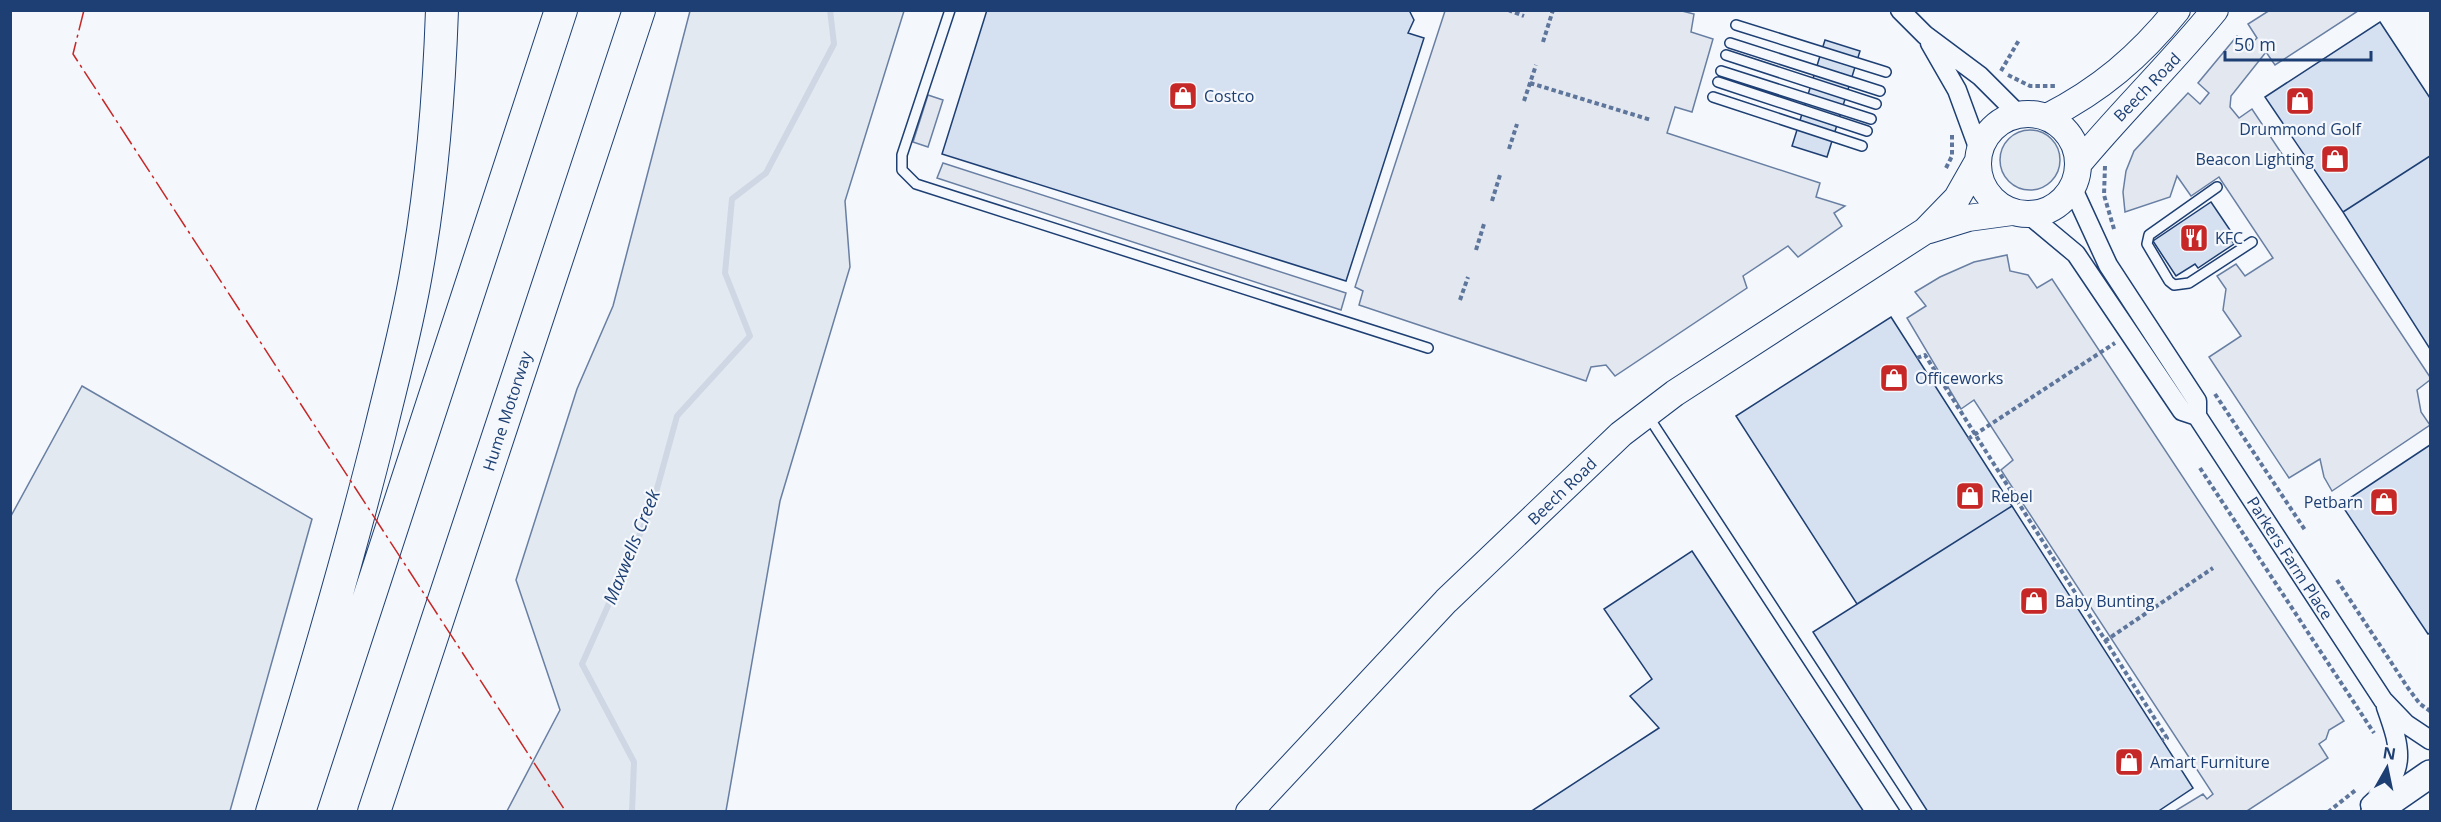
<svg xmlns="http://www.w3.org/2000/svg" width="2441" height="822" viewBox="0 0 2441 822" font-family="'Open Sans',sans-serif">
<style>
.green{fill:#e3e9f0;stroke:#687fa3;stroke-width:1.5}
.parking{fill:#e3e8f0;stroke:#687fa3;stroke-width:1.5}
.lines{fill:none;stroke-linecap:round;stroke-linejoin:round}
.stream{stroke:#cfd7e4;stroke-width:6}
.building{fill:#d5e0f0;stroke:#1d3f73;stroke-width:1.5}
.service-casing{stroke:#1d3f73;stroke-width:12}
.minor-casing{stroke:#1d3f73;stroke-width:21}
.secondary-casing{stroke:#1d3f73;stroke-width:28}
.primary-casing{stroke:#1d3f73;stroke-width:30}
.motorway-casing{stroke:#1d3f73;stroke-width:34}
.path{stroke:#5e769c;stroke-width:4;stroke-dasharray:4.5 3;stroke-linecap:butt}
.service{stroke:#f4f7fb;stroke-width:9}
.minor{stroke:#f4f7fb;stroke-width:18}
.secondary{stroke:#f4f7fb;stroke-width:26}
.primary{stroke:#f4f7fb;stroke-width:27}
.motorway{stroke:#f4f7fb;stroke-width:32}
.power{stroke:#c62828;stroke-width:1.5;stroke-dasharray:21 4.5 3 4.5;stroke-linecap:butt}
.labels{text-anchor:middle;stroke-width:4.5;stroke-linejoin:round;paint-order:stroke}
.street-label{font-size:16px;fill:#1d3f73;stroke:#f4f7fb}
.poi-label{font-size:16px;fill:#1d3f73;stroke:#f4f7fb;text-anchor:start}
.water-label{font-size:18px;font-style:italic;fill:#1d3f73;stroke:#f4f7fb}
</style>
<rect width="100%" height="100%" fill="#f4f7fb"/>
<path class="green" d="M690,11H904L845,201L850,267L780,501L726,811H507L560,710L516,580L577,389L613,306Z
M2000 160a30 30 0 1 1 60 0a30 30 0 1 1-60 0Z
M82,386L312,519L230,811H11V516Z"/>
<path class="parking" d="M2270,10L2358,11L2275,65L2266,52L2231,96L2230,107L2239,118L2252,109L2430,377V380L2417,390L2421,412L2430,425L2332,491L2324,477L2320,459L2289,478L2209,357L2241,336L2223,310L2226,289L2217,276L2236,264L2245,276L2273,258L2219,177L2191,196L2177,176L2170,197L2125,212L2123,192L2126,171L2134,151L2188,93L2200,104L2209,93L2198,83L2237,36L2250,45L2257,38L2248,24Z
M1682,11L1694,14L1691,32L1713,39L1692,112L1675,107L1667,133L1820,183L1816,197L1845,206L1834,213L1842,226L1798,257L1788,246L1743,276L1747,288L1615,376L1606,365L1591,367L1586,381L1359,305L1363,291L1355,287L1445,11Z
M928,95L943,100L928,147L913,142Z
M943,163L1346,293L1341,310L937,178Z
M2007,255L2010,271L2028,275L2037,288L2052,279L2344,721L2329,730L2326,739L2319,744L2328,758L2247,811H2175L2203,794L2207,799L2213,794L2001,470L2013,460L1974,400L1961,409L1907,318L1926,306L1915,292L1940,277L1974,262Z"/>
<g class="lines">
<path class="stream" d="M632,812L634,762L582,664L652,507L677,416L750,336L725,273L732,199L766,173L834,44L830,10"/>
</g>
<path class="building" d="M987,10H1409L1414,20L1408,33L1424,38L1346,281L942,154Z
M2380,22L2430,98V156L2343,212L2265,97Z
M1825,40L1860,51L1827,157L1792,146Z
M2430,156V349L2343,212Z
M2211,202L2232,233L2228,235L2234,244L2198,268L2195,264L2176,276L2153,241Z
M1891,317L2012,506L1857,604L1736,416Z
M2430,445V633L2428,634L2341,504Z
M2012,506L2193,788L2157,812H1928L1813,632Z
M1692,551L1864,812H1530L1659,728L1630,696L1652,679L1604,609Z"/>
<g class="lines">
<g class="service-casing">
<path id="service" d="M950,10L902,155V170L916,184L1428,348
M1736,25L1886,72
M1730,43L1880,91
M1726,55L1876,104
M1721,71L1871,119
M1718,82L1867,131
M1713,97L1862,146
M2217,187L2149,235L2147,244L2169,281L2174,285L2189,283L2252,242
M1648,416L1907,812"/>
</g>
<g class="minor-casing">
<path id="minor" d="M1900,10L1925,35L1980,76L2018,114
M1930,43L1957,90L1979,150
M2073,189L2108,265L2197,401V416L2383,700L2406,724L2430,740
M2028,214L2076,254L2182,411L2197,416
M2370,805C2407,771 2402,752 2386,707"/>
</g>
<g class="secondary-casing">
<path id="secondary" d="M1978 164a50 50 0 1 1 100 0a50 50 0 1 1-100 0Z
M2047,117C2100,90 2139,57 2177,10
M2079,163C2123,110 2172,63 2215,10
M1929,230L1968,218L2012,212
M1249,812L1446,601L1621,434L1675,393L1925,231L1957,198L1978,161"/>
</g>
<g class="primary-casing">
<path id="primary" d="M2375,812L2430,774"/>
</g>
<g class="motorway-casing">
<path id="motorway" d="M272,812C311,686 348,560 380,432C393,378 408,323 417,268C432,183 439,97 442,10
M299,812L561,10
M374,812L639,10"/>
</g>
<path class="path" d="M1508,10L1524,16
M1543,42L1553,10
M2001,71L2019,40
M2008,75L2030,86H2055
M1530,83L1651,120
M1524,101L1536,65
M1509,149L1517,124
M2105,166L2104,195L2114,229
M1946,168L1952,156V135
M1492,201L1500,175
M1476,250L1484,224
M1460,300L1468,277
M1917,358L1925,355L2167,738L2162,740
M2215,394L2305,530
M1968,439L2115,343
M2200,468L2374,733
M2337,580L2408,688L2420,704L2430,711
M2105,641L2213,568
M2328,812L2357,789"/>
<use href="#service" class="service"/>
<use href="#minor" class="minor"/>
<use href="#secondary" class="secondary"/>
<use href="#primary" class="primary"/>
<use href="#motorway" class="motorway"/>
<path class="power" d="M84,10L73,54L566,812"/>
</g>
<defs>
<g id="shop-square" transform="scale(1.5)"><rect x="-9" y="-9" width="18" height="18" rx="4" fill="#c62828" stroke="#f4f7fb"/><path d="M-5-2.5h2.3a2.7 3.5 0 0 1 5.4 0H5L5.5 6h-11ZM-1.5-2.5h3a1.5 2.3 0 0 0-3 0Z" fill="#fff"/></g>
<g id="restaurant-square" transform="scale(1.5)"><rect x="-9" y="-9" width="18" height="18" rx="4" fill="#c62828" stroke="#f4f7fb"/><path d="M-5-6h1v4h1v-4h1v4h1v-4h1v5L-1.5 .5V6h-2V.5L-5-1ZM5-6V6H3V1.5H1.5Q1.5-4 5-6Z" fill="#fff"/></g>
</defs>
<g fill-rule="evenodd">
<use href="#shop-square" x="1183" y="96"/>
<use href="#shop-square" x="2300" y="101"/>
<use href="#shop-square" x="2335" y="159"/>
<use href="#restaurant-square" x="2194" y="238"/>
<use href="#shop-square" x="1894" y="378"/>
<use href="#shop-square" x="1970" y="496"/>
<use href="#shop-square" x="2384" y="502"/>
<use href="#shop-square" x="2034" y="601"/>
<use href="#shop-square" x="2129" y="762"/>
</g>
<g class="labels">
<g class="street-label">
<text transform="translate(2147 87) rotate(-46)" y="6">Beech Road</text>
<text transform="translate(507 411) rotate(-72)" y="6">Hume Motorway</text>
<text transform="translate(1562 491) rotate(-44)" y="6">Beech Road</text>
<text transform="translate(2290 558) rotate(57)" y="6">Parkers Farm Place</text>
</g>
<g class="poi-label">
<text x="1204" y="102">Costco</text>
<text x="2300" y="135" text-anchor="middle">Drummond Golf</text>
<text x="2314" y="165" text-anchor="end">Beacon Lighting</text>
<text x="2215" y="244">KFC</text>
<text x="1915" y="384">Officeworks</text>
<text x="1991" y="502">Rebel</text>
<text x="2363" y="508" text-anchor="end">Petbarn</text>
<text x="2055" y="607">Baby Bunting</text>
<text x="2150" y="768">Amart Furniture</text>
</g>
<g class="water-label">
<text transform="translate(632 547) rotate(-68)" y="6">Maxwells Creek</text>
</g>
</g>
<rect width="2441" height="822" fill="none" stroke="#1d3f73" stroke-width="24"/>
<g transform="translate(2387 768) rotate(9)" stroke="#f4f7fb" stroke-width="4.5" paint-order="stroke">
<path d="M0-4.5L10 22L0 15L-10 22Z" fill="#1d3f73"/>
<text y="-9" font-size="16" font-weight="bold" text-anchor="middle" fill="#1d3f73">N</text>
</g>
<path d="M2225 51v9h146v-9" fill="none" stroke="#1d3f73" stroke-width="3"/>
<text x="2234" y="51" font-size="18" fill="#1d3f73" stroke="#f4f7fb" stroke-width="4.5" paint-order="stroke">50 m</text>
</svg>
